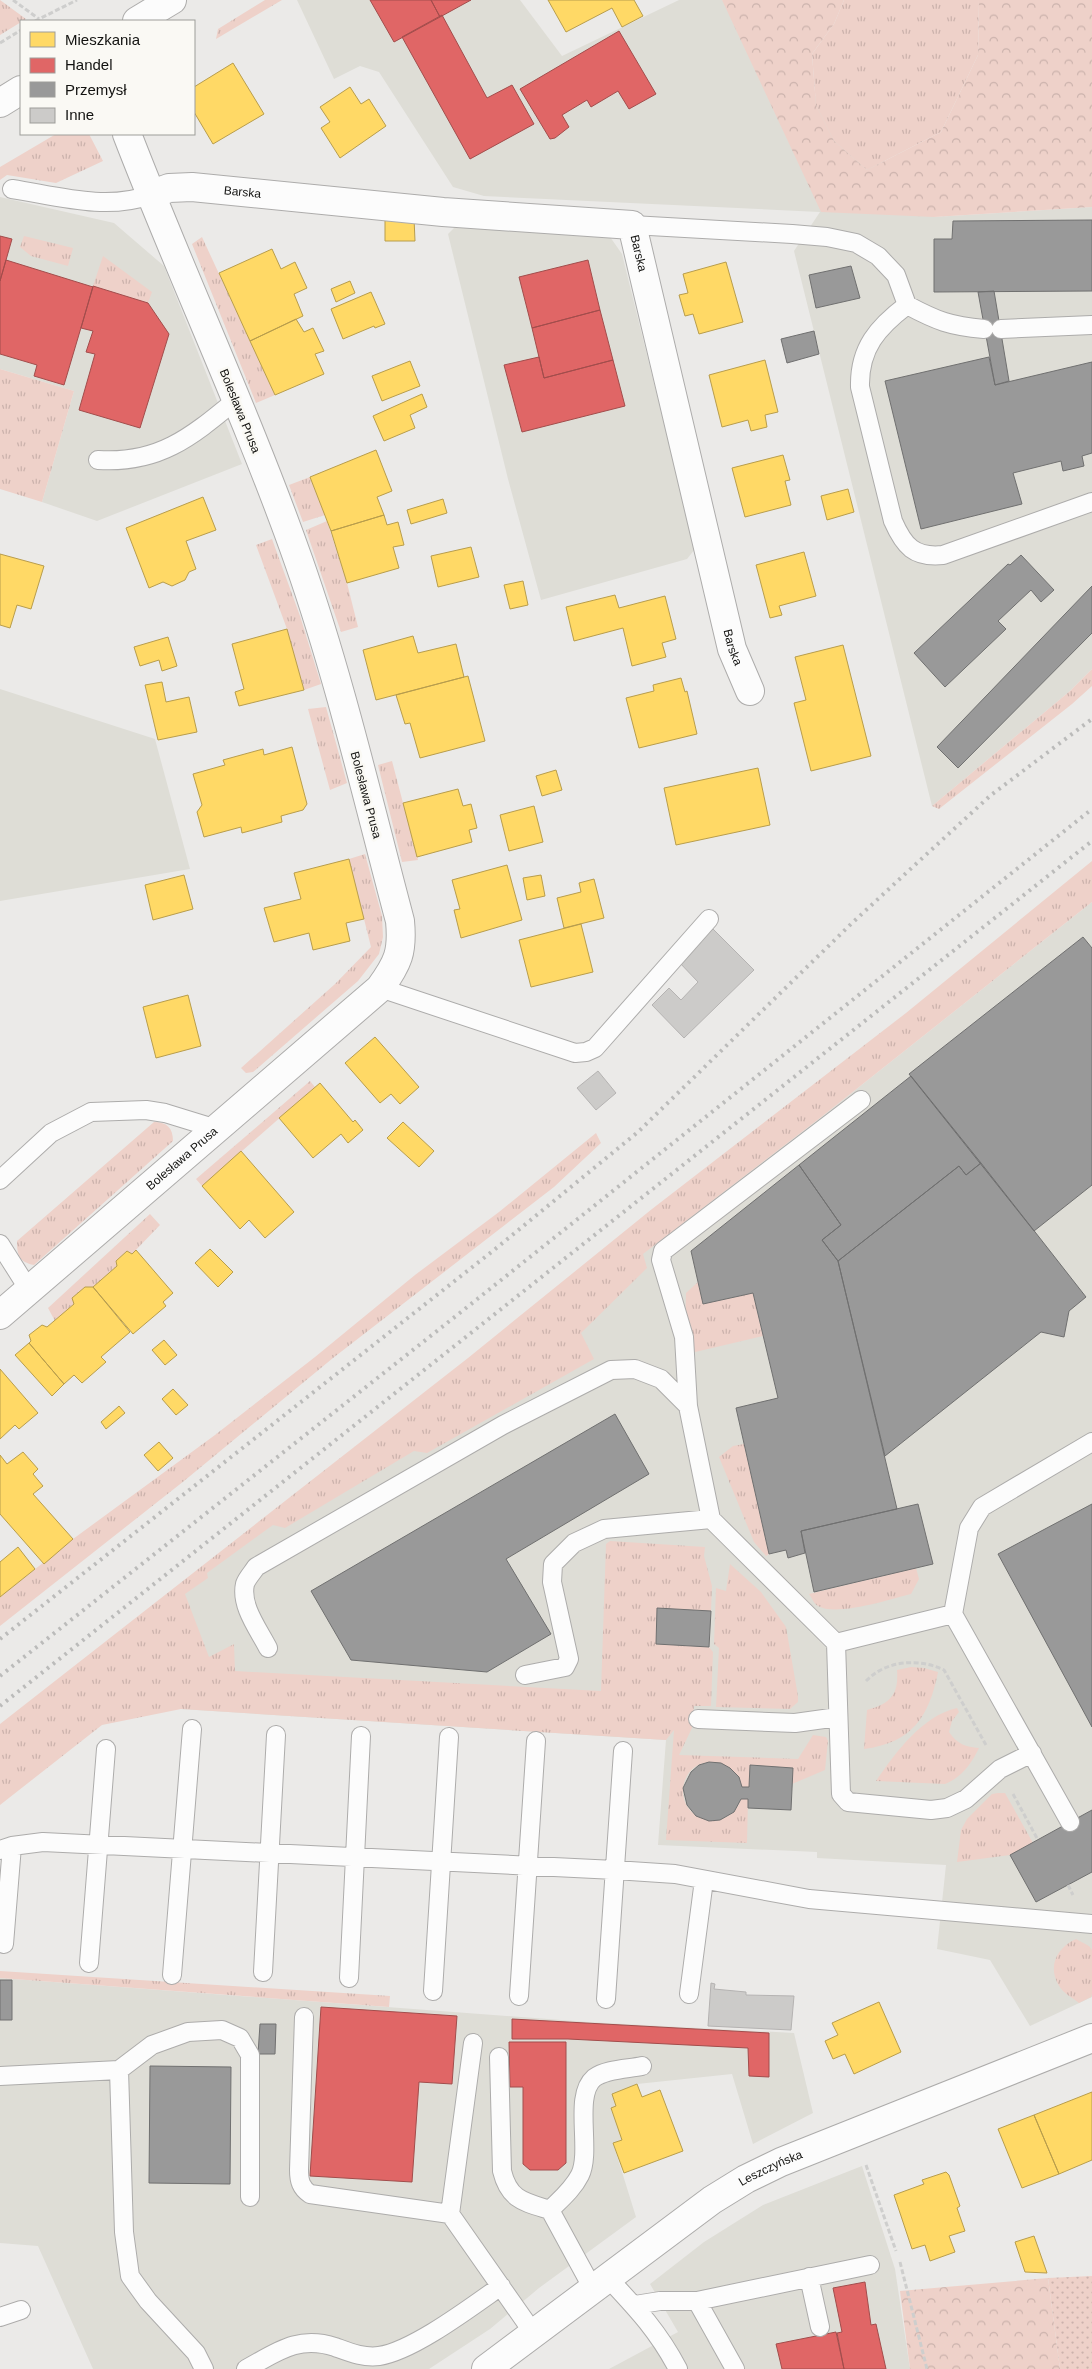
<svg xmlns="http://www.w3.org/2000/svg" width="1092" height="2369" viewBox="0 0 1092 2369" font-family="Helvetica,sans-serif">
<style>
.built{fill:#deddd6}
.grass{fill:url(#grass-tufts)}
.forest{fill:url(#forest-crowns)}
.park{fill:url(#park-dots)}
.homes{fill:#ffd966;stroke:#b89d4c}
.shops{fill:#e06666;stroke:#a24d4c}
.industry{fill:#999;stroke:#707070}
.building{fill:#cccbc9;stroke:#b5b3b2}
.lines{fill:none;stroke-linecap:round;stroke-linejoin:round}
.service-casing{stroke:#adacab;stroke-width:20}
.minor-casing{stroke:#adacab;stroke-width:30}
.secondary-casing{stroke:#adacab;stroke-width:30}
.path{stroke:#cececd;stroke-width:3;stroke-dasharray:5 2.5;stroke-linecap:butt}
.service{stroke:#fcfcfc;stroke-width:18}
.minor{stroke:#fcfcfc;stroke-width:28}
.secondary{stroke:#fcfcfc;stroke-width:28}
.rail{stroke:#bbbbba;stroke-width:4;stroke-dasharray:2.5 5;stroke-linecap:butt}
.labels{text-anchor:middle;stroke-width:5;stroke-linejoin:round;paint-order:stroke}
.street-label{font-size:12px;fill:#121210;stroke:#faf9f4}
</style>
<defs>
<pattern id="grass-tufts" width="24" height="20" patternUnits="userSpaceOnUse" patternTransform="scale(1.25)"><rect width="24" height="20" fill="#eed1c9"/><path d="M3 7l-1-3M5 7V3M7 7l1-3M15 17l-1-3M17 17v-4M19 17l1-3" fill="none" stroke="#cbb2ac"/></pattern>
<pattern id="forest-crowns" width="20" height="18" patternUnits="userSpaceOnUse" patternTransform="scale(1.25)"><rect width="20" height="18" fill="#eed1c9"/><path d="M2 6a3 3 0 1 1 6 0M12 15a3 3 0 1 1 6 0" fill="none" stroke="#cbb2ac"/></pattern>
<pattern id="park-dots" width="8" height="8" patternUnits="userSpaceOnUse" patternTransform="scale(1.25)"><rect width="8" height="8" fill="#eed1c9"/><path d="M2 2h.1M6 6h.1" fill="none" stroke="#cbb2ac" stroke-width="1.8" stroke-linecap="round"/></pattern>
</defs>
<rect width="100%" height="100%" fill="#ebeae8"/>
<path class="built" d="M297,0H520L562,56L679,0H722L934,217L1092,207V669L1070,691L932,806L794,251L820,212L484,196L453,187L379,72L360,66L334,79Z
M0,197L114,223L164,266L242,464L97,521L42,502L74,391L0,369Z
M460,222L608,234L622,254L695,549L687,559L541,600L508,479L448,234Z
M0,689L155,739L190,869L0,901Z
M1092,902V1997L1030,2026L990,1960L937,1949L946,1865L817,1858V1852L658,1845L666,1740L181,1709L152,1612L642,1254L820,1118Z
M0,1978L588,2022L794,2033L813,2113L753,2144L732,2074L637,2084L612,2094L616,2106L611,2108L622,2140L613,2143L636,2217L539,2288L490,2329L429,2369H93L38,2246L0,2243Z
M862,2166L895,2269L910,2369H609L678,2332L650,2284L704,2242L763,2205Z"/>
<path class="grass" d="M0,0L26,19L0,35Z
M265,0H282L216,39L218,29Z
M844,0H979L978,55L941,132L867,170L834,141L816,105L812,54L834,24Z
M56,134H89L103,161L56,183L7,175L0,180V167Z
M24,236L73,248L68,266L31,256L20,247Z
M202,237L275,395L256,403L192,244Z
M103,256L152,292L148,303L93,286Z
M0,369L74,391L42,502L0,489Z
M310,477L325,515L303,522L289,485Z
M327,521L347,583L358,627L341,632L306,530Z
M272,539L300,616L321,684L304,690L287,629L256,545Z
M1092,669V686L1072,704L939,809L932,806L1070,691Z
M326,707L347,783L330,790L308,709Z
M392,761L418,860L402,862L378,765Z
M365,854L382,916L383,937L379,954L358,981L253,1072L246,1073L241,1068L335,984L371,947L349,859Z
M1092,861V902L820,1118L643,1254L647,1268L581,1333L594,1359L427,1453L414,1451L285,1528L273,1525L207,1573L208,1578L185,1594L209,1657L234,1644L235,1671L601,1691L606,1544L610,1541L705,1547L704,1556L712,1586L711,1611L657,1608L656,1644L709,1647L713,1652L711,1706H694L692,1728L679,1755L798,1759L813,1735L826,1737L828,1741L825,1770L792,1784V1768L750,1765L749,1787H742C730,1752 685,1755 683,1790C682,1824 731,1832 741,1799H748L747,1843L666,1840L674,1730L666,1740L181,1709L102,1725L0,1805V1724L468,1358L652,1209L906,1013Z
M310,1081L315,1087L202,1186L196,1179Z
M154,1122C167,1122 173,1128 173,1141L34,1265C19,1262 17,1255 17,1241Z
M596,1133L601,1143L554,1187L333,1358L184,1481L0,1626V1597L73,1539L215,1435L315,1357L415,1275L499,1212Z
M150,1214L160,1225L132,1254L127,1251L116,1261L117,1266L55,1321L48,1308Z
M698,1282L703,1304L753,1293L763,1336L691,1353L685,1330L686,1293Z
M744,1444L769,1554L766,1556L754,1542L719,1457L733,1446Z
M730,1564L761,1592L786,1627L798,1696V1702L790,1709L716,1707L719,1648L714,1644L716,1588L726,1591Z
M916,1568L919,1579L911,1594C891,1599 836,1617 818,1606C814,1604 812,1598 809,1594Z
M911,1667L924,1668L938,1672C929,1718 911,1743 864,1749L867,1710C890,1704 899,1695 897,1670Z
M957,1708L959,1712L952,1721L949,1732C957,1744 966,1747 979,1748C972,1763 961,1778 945,1784L876,1781C896,1752 922,1716 957,1708Z
M998,1793H1005L1033,1843L1010,1855L957,1862L961,1830L967,1819L992,1794Z
M1076,1939L1089,1946L1092,1950V1994L1091,1997L1079,2003C1074,1999 1067,1995 1063,1991C1046,1971 1054,1949 1076,1939Z
M0,1971L390,1996L389,2007L0,1978Z"/>
<path class="forest" d="M722,0H844L834,24L812,54L816,105L834,141L867,170L941,132L978,55L979,0H1092V207L934,217L821,212Z
M1048,2278L1060,2369H910L900,2291Z"/>
<path class="park" d="M1092,2276V2369H1060L1048,2278Z"/>
<path class="homes" d="M548,0H634L643,16L622,27L612,8L566,32Z
M233,63L264,114L213,144L194,112V87Z
M350,87L361,104L369,99L386,126L340,158L321,128L330,122L320,107Z
M385,218H414L415,241H385Z
M272,249L281,269L295,262L307,288L294,294L303,316L250,341L219,273Z
M726,262L743,322L699,334L693,314L685,316L679,295L688,293L683,274Z
M350,281L355,293L336,302L331,289Z
M371,292L385,324L375,328L374,326L343,339L331,309Z
M296,319L304,332L313,328L324,351L315,354L324,374L275,395L250,341Z
M765,360L778,412L765,415L767,427L751,431L748,420L722,427L709,375Z
M410,361L420,386L382,401L372,376Z
M422,394L427,407L410,415L415,428L384,441L373,416Z
M376,450L392,491L377,497L384,515L331,531L310,477Z
M783,455L790,480L785,481L791,505L745,517L732,468Z
M848,489L854,512L827,520L821,496Z
M203,497L216,530L186,541L196,569L189,572L185,580L172,586L163,582L149,588L126,528Z
M443,499L447,513L411,524L407,510Z
M384,515L387,525L398,522L404,545L393,547L399,568L347,583L331,531Z
M471,547L479,577L438,587L431,556Z
M804,552L816,596L779,606L782,615L770,618L756,565Z
M0,554L44,566L31,609L17,605L10,628L0,625Z
M523,581L528,605L510,609L504,585Z
M615,595L619,608L665,596L676,639L662,643L666,657L632,666L623,628L574,641L566,607Z
M287,629L304,690L239,706L235,692L244,689L232,644Z
M413,636L418,653L456,644L464,677L376,700L363,650Z
M168,637L177,666L162,671L159,660L140,666L134,647Z
M843,645L871,756L811,771L794,703L806,700L795,657Z
M468,676L485,741L420,758L410,723L405,724L396,695Z
M681,678L685,692L687,691L697,734L639,748L626,698L654,691L653,685Z
M162,682L166,702L189,697L197,732L158,740L145,685Z
M292,747L307,804L303,810L281,816L282,822L242,833L241,827L204,837L197,812L202,805L193,774L225,765L223,760L263,749L264,755Z
M758,768L770,825L676,845L664,788Z
M556,770L562,790L542,796L536,776Z
M458,789L463,806L471,804L477,828L469,830L472,842L417,857L403,803Z
M534,806L543,842L509,851L500,815Z
M349,859L364,919L346,923L350,941L313,950L309,933L274,942L264,908L301,899L294,873Z
M507,865L522,920L461,938L454,910L460,909L452,880Z
M184,875L193,909L153,920L145,885Z
M541,875L545,896L527,900L523,878Z
M594,879L604,918L564,928L557,898L581,892L579,883Z
M581,924L593,972L531,987L519,940Z
M188,995L201,1046L156,1058L143,1007Z
M375,1037L419,1087L400,1104L391,1094L380,1103L345,1063Z
M320,1083L353,1122L355,1120L363,1130L348,1143L341,1134L313,1158L279,1118Z
M403,1122L434,1151L419,1167L387,1138Z
M241,1151L294,1212L265,1238L249,1220L240,1229L202,1186Z
M210,1249L233,1272L218,1287L195,1263Z
M136,1250L173,1293L163,1302L166,1306L133,1334L93,1287L117,1266L116,1261L127,1251L132,1254Z
M85,1287H93L130,1332L101,1357L106,1362L82,1383L74,1375L64,1384L29,1343L31,1341L29,1335L42,1325L47,1327L74,1304L72,1298Z
M164,1340L177,1355L165,1365L152,1350Z
M29,1343L64,1384L52,1396L15,1355Z
M0,1369L38,1413L19,1429L15,1425L0,1439Z
M173,1389L188,1405L176,1415L162,1399Z
M119,1406L125,1413L106,1429L101,1422Z
M159,1442L173,1458L158,1471L144,1455Z
M23,1452L38,1469L33,1474L43,1486L33,1494L73,1539L44,1564L0,1514V1455L7,1464Z
M18,1547L35,1569L0,1597V1562Z
M879,2002L901,2052L854,2074L845,2054L833,2059L825,2041L838,2035L832,2023Z
M637,2084L642,2097L660,2090L683,2151L624,2173L613,2143L622,2140L611,2108L616,2106L612,2094Z
M1092,2092V2160L1059,2174L1034,2115Z
M1034,2115L1059,2174L1022,2188L998,2129Z
M946,2172L949,2175L960,2206L957,2208L965,2231L949,2236L955,2252L930,2261L925,2245L912,2249L894,2195L924,2184L922,2180Z
M1034,2236L1047,2273L1025,2272L1015,2242Z"/>
<path class="shops" d="M370,0H431L440,17L394,42Z
M431,0H471L440,17Z
M442,15L487,98L512,85L534,124L470,159L402,37Z
M619,31L656,94L629,109L618,91L591,107L587,100L562,115L569,127L555,138L550,139L520,89Z
M0,236L12,239L0,281Z
M6,260L93,287L64,385L34,376L37,365L0,354V281Z
M588,260L600,310L532,328L519,277Z
M93,286L148,303L169,334L140,428L79,410L95,354L86,352L93,331L81,328Z
M600,310L613,360L544,378L532,328Z
M539,357L544,378L613,360L625,406L522,432L504,365Z
M321,2007L457,2016L452,2084L419,2082L412,2182L310,2176Z
M512,2019L769,2033V2077L749,2076L748,2048L568,2039H512Z
M509,2042H566V2163L558,2170H530L523,2164V2087H510Z
M865,2282L871,2325L876,2324L886,2369H844L837,2333L842,2332L833,2288Z
M836,2332L844,2369H782L776,2344Z"/>
<path class="industry" d="M1092,220V291L934,292V239H952L953,221Z
M851,266L860,298L816,308L809,275Z
M994,291L1009,381L995,385L978,292Z
M814,331L819,354L787,363L781,339Z
M989,357L995,385L1092,362V453L1082,456L1084,466L1063,471L1061,461L1013,473L1022,504L921,529L885,381Z
M1021,555L1054,590L1041,602L1031,590L998,621L1006,629L945,687L914,653L1008,564L1010,565Z
M1092,586V633L958,768L937,747Z
M1083,937L1092,948V1185L1034,1231L909,1074Z
M911,1076L981,1163L966,1175L959,1166L838,1261L822,1240L841,1225L799,1165Z
M981,1163L1086,1297L1069,1311L1064,1337L1041,1332L885,1456L838,1261L959,1166L966,1175Z
M799,1165L841,1225L822,1240L838,1261L897,1509L801,1531L805,1553L788,1558L786,1550L769,1554L736,1408L778,1398L753,1293L703,1304L691,1251Z
M615,1414L649,1474L506,1559L551,1634L487,1672L351,1660L311,1591Z
M918,1504L933,1564L814,1592L801,1531Z
M1092,1504V1727L998,1554Z
M657,1608L711,1611L709,1647L656,1644Z
M709,1762L721,1763L730,1768L739,1777L742,1787H749L750,1765L793,1768L791,1810L748,1808V1799H741L734,1812L720,1820L709,1821L696,1816L687,1805L683,1788L691,1772L699,1765Z
M1092,1810V1872L1036,1902L1010,1855Z
M0,1980H12V2020H0Z
M260,2024H276L275,2054H258Z
M150,2066L231,2067L230,2184L149,2183Z"/>
<path class="building" d="M713,929L754,970L684,1038L652,1005L669,988L681,1000L698,982L679,962Z
M598,1071L616,1093L596,1110L577,1088Z
M711,1983L715,1984L714,1989L746,1992V1995L794,1996L791,2030L708,2026Z"/>
<g class="lines">
<g class="service-casing">
<path id="service" d="M12,189C57,196 106,211 150,195
M632,225L792,234L827,237L856,243L878,256L896,275L907,305C937,321 950,326 984,329
M907,305C878,327 859,348 860,387L893,521C904,546 914,558 943,555L1092,502
M1001,329L1092,325
M98,460C159,464 191,437 236,400
M380,988L575,1053L586,1052L595,1048L709,919
M0,1180L51,1133L91,1112L146,1110L165,1113L217,1129
M0,1244L29,1290
M688,1406L684,1337L661,1260L663,1251L861,1100
M953,1614L836,1643L841,1794L848,1802L931,1810L947,1808L966,1799L1000,1769L1032,1753
M268,1648C259,1630 240,1606 245,1584C247,1578 253,1572 256,1567L503,1425L611,1370L635,1369L661,1379L688,1406L711,1519
M525,1675L565,1667L569,1659L552,1582L553,1564L574,1543L604,1529L711,1519L836,1643
M698,1719L795,1723L838,1717
M1070,1822L953,1614L969,1528L982,1507L1092,1442
M0,1850L12,1846L43,1842L615,1870L675,1874L809,1899L1092,1924
M4,1944L12,1846
M89,1963L106,1749
M263,1972L276,1735
M172,1975L192,1729
M349,1978L361,1736
M433,1991L449,1737
M689,1994L704,1880
M519,1996L536,1741
M606,1999L623,1751
M304,2017L299,2170C299,2181 301,2188 310,2194L450,2214L534,2334
M499,2057L502,2171C509,2200 524,2202 550,2210L593,2289
M0,2076L119,2070
M550,2210C561,2199 573,2189 580,2175C592,2150 573,2096 594,2078C606,2069 628,2069 642,2066
M450,2214L473,2043
M809,2277L820,2327
M608,2278C637,2309 658,2331 678,2369
M697,2301L735,2369
M635,2305L660,2301H697L870,2265
M0,2317L21,2310
M204,2369L196,2353L148,2301L130,2276L124,2232L119,2070L152,2045L188,2032L222,2030L240,2038L250,2055V2197
M246,2369C277,2352 298,2335 335,2347C349,2352 363,2358 379,2356C413,2351 471,2307 501,2286"/>
</g>
<g class="minor-casing">
<g id="minor">
<path id="s1" d="M150,195L169,188L192,187L443,212L632,225L732,649L750,691"/>
<path id="s2" d="M0,1315L380,988C398,963 403,952 400,921C368,801 340,679 299,562C248,417 182,277 127,134"/>
<path id="s3" d="M486,2369L712,2200L746,2179L781,2162L1092,2038"/>
</g>
</g>
<g class="secondary-casing">
<path id="secondary" d="M137,21L172,0
M0,103L21,90"/>
</g>
<path class="path" d="M13,0L39,19
M35,21L77,0
M0,43L21,30
M866,1681C886,1660 919,1658 944,1670L986,1745
M1013,1794L1038,1840
M1068,1885L1073,1895
M866,2165L896,2251
M900,2262L927,2369"/>
<use href="#service" class="service"/>
<use href="#minor" class="minor"/>
<use href="#secondary" class="secondary"/>
<path class="rail" d="M0,1639L494,1250L638,1132L851,924L917,863L991,795L1092,719
M0,1676L461,1312L1092,809
M0,1706L1092,841"/>
</g>
<g class="labels">
<g class="street-label">
<text dy="4" stroke="none"><textPath href="#s1" startOffset="94">Barska</textPath></text>
<text dy="4" stroke="none"><textPath href="#s1" startOffset="514">Barska</textPath></text>
<text transform="translate(240 411) rotate(68)" y="4">Bolesława Prusa</text>
<text dy="4" stroke="none"><textPath href="#s1" startOffset="919">Barska</textPath></text>
<text transform="translate(366 795) rotate(75)" y="4">Bolesława Prusa</text>
<text dy="4" stroke="none"><textPath href="#s2" startOffset="240">Bolesława Prusa</textPath></text>
<text dy="4" stroke="none"><textPath href="#s3" startOffset="349">Leszczyńska</textPath></text>
</g>
</g>
<rect x="20" y="20" width="175" height="115" fill="#faf9f4" stroke="#9d9d99"/>
<rect x="30" y="32" width="25" height="15" fill="#ffd966" stroke="#9d9d99"/>
<text x="65" y="45" font-size="15" fill="#121210">Mieszkania</text>
<rect x="30" y="58" width="25" height="15" fill="#e06666" stroke="#9d9d99"/>
<text x="65" y="70" font-size="15" fill="#121210">Handel</text>
<rect x="30" y="82" width="25" height="15" fill="#999999" stroke="#9d9d99"/>
<text x="65" y="95" font-size="15" fill="#121210">Przemysł</text>
<rect x="30" y="108" width="25" height="15" fill="#cccbc9" stroke="#9d9d99"/>
<text x="65" y="120" font-size="15" fill="#121210">Inne</text>
</svg>
